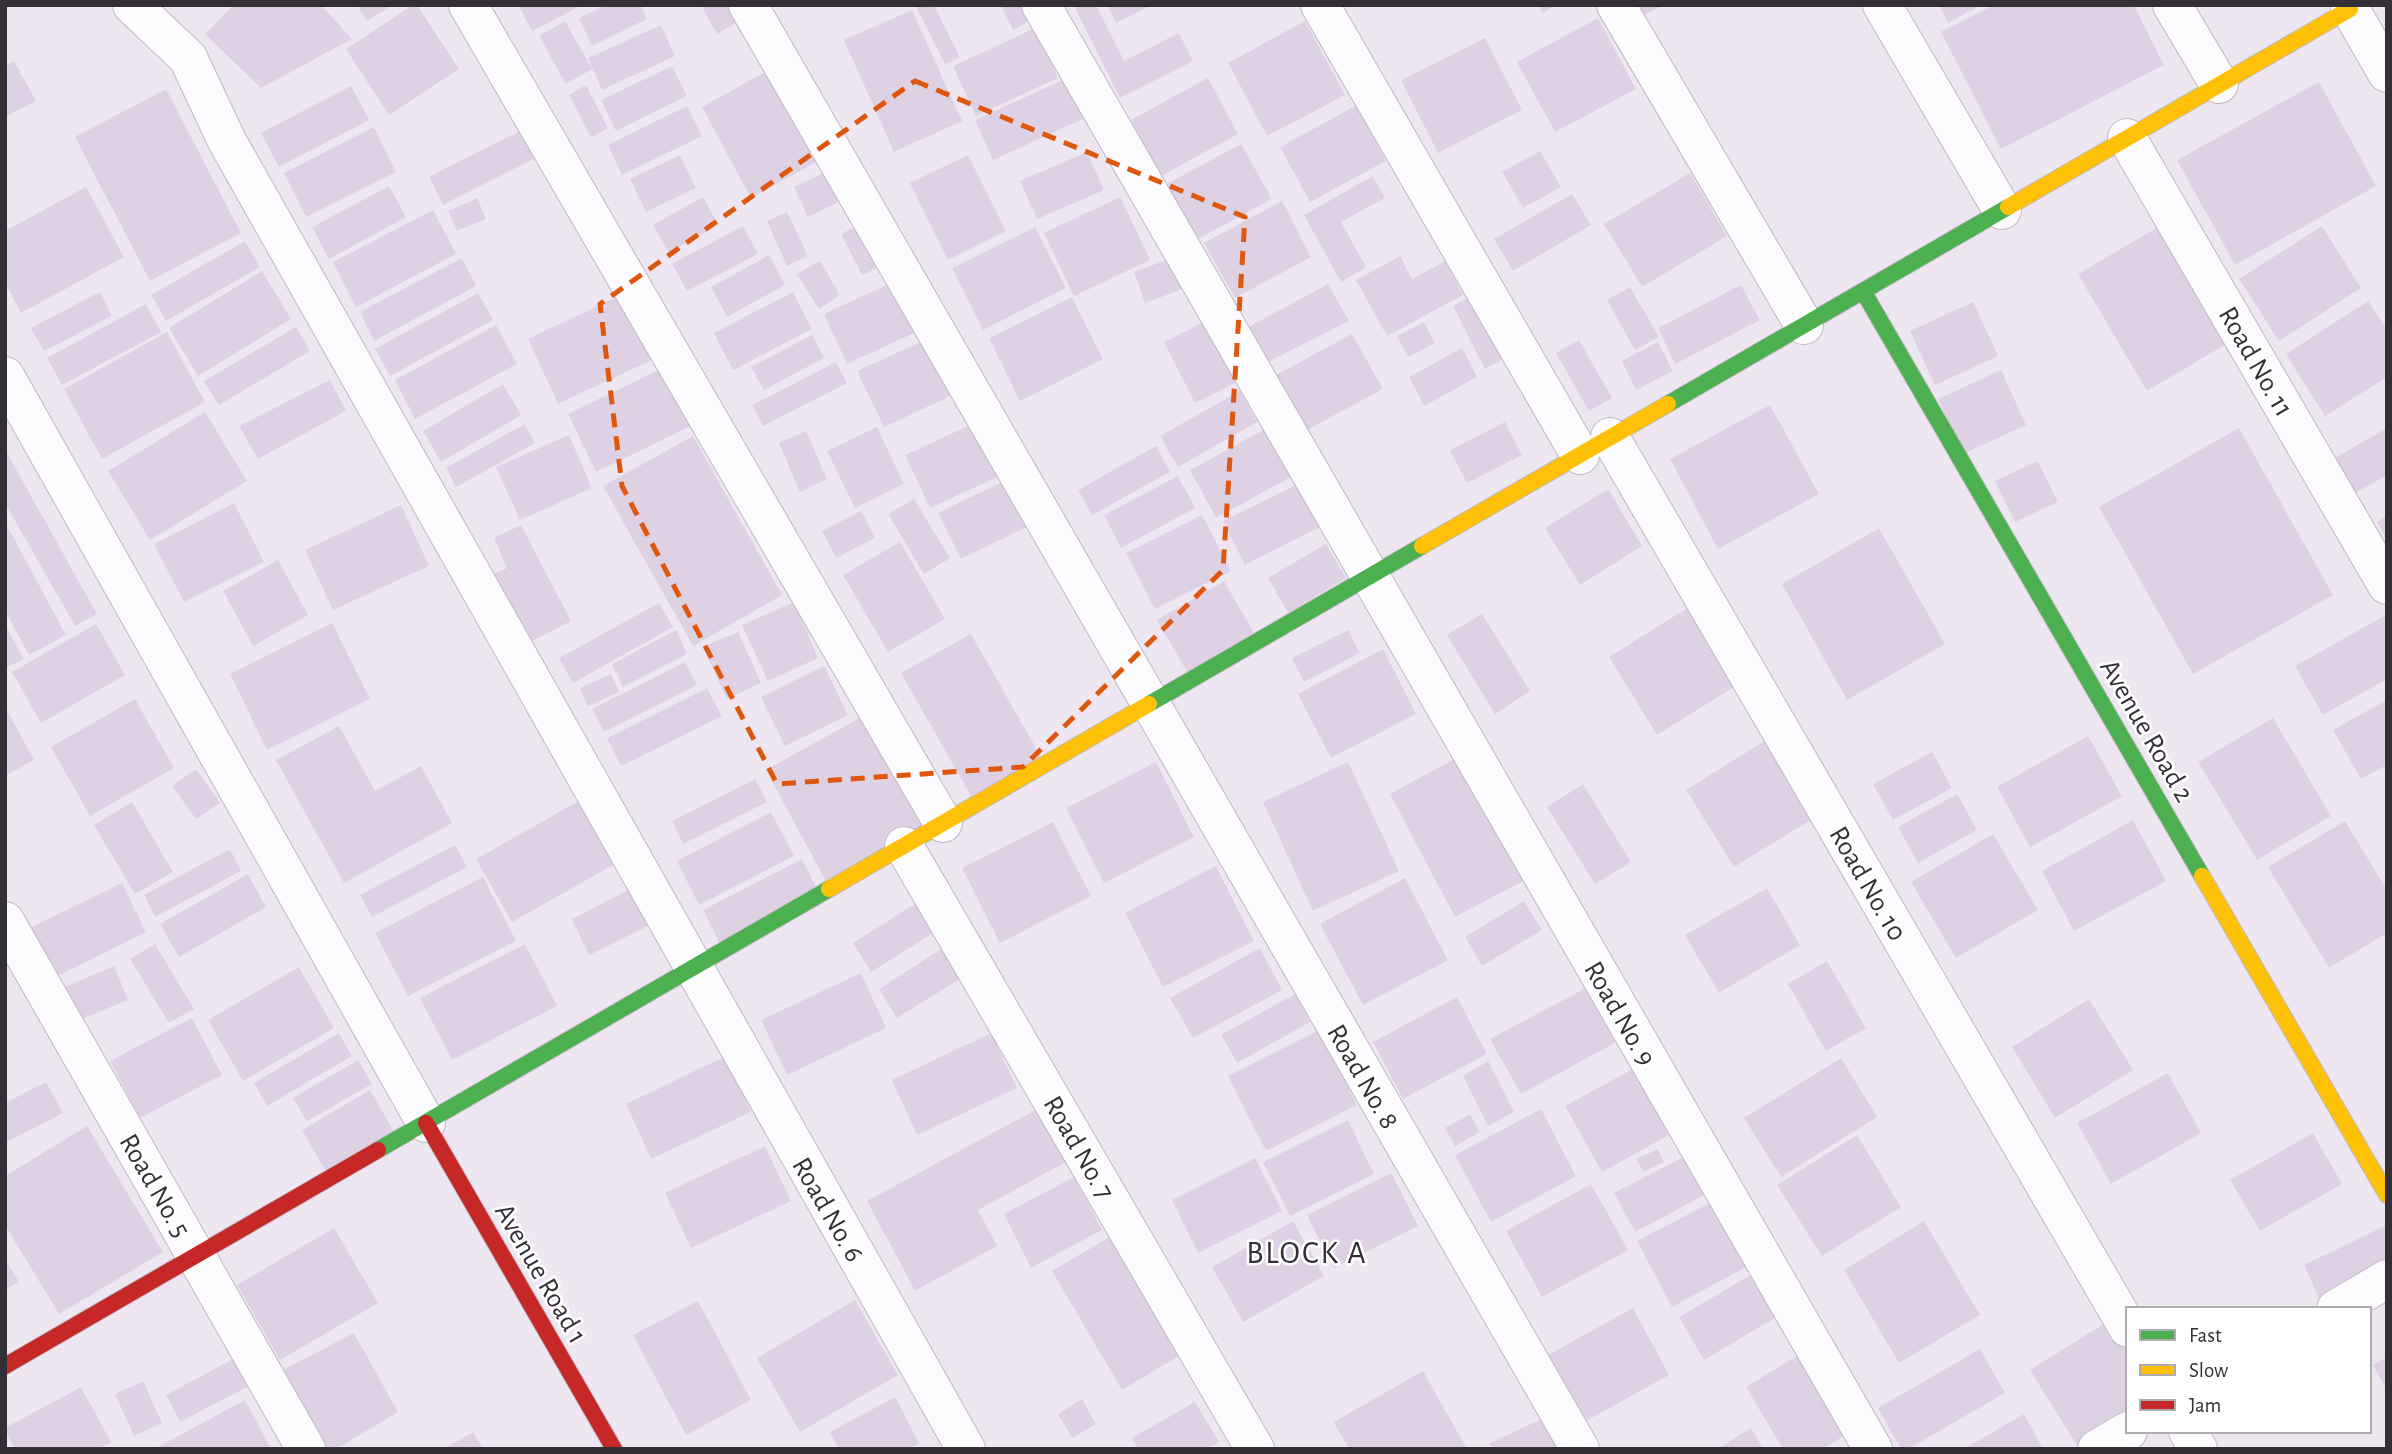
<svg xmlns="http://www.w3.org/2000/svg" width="2392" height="1454" viewBox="0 0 2392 1454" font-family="'Alegreya Sans',sans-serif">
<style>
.building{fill:#ded1e4}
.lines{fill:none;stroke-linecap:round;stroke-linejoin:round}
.street-casing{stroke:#bfb9c2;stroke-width:40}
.fast-casing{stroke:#bfb9c2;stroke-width:18}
.slow-casing{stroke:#bfb9c2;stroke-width:18}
.jam-casing{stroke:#bfb9c2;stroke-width:18}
.street{stroke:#fcfbfd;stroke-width:38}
.fast{stroke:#4caf50;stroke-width:16}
.slow{stroke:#ffc107;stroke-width:16}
.jam{stroke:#c62828;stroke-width:16}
.marked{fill:none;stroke:#df570e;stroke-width:5;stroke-dasharray:14 9;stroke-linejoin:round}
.labels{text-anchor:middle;stroke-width:5;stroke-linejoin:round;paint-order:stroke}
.street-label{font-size:28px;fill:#342f37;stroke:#fff}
.quarter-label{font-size:32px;letter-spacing:2px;fill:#342f37;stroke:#fff}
</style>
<rect width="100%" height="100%" fill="#eee7f2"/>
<path class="building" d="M233,5H321L352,39L261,88L205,34Z
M357,5H393L367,21Z
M413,5H417L459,69L389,115L346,49Z
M518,5H582L532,31Z
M606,5H641L647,19L592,46L579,18Z
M701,5H731L740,21L717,34Z
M915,5H934L960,57L945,64Z
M1001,5H1022L1029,21L1013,30Z
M1074,5H1096L1124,61L1179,33L1193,61L1120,98Z
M1107,5H1147L1148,7L1116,23Z
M1538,5H1557L1542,13Z
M1629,5H1664L1636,19Z
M1939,5H1981L1948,23Z
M1994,5H2134L2164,65L2001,149L1941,32Z
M912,10L962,121L894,152L844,40Z
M1598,18L1636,89L1555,132L1517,62Z
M565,21L592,69L566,84L539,36Z
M1305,21L1345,95L1267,136L1228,63Z
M661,25L675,56L602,90L588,58Z
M1035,28L1058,78L976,116L953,66Z
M1485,38L1522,110L1438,153L1401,80Z
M14,61L36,101L5,117V66Z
M672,66L687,96L616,131L601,100Z
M769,70L818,161L751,198L702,107Z
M1067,78L1085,118L993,160L975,120Z
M1208,78L1238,134L1161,176L1131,120Z
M2319,82L2376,186L2235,265L2177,160Z
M586,85L608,128L591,137L569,95Z
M351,86L369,120L279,167L261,133Z
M166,89L241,233L150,281L75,137Z
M1357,105L1386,161L1310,202L1280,147Z
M687,106L702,136L622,175L608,145Z
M374,127L396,172L306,217L284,173Z
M526,128L541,155L443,205L429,177Z
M1241,144L1272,199L1194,241L1165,185Z
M1540,151L1561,187L1523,208L1502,172Z
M1087,152L1104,190L1037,219L1020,181Z
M680,155L696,188L646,212L630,179Z
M968,155L1006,231L948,260L910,183Z
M830,170L845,199L808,217L794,187Z
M1690,173L1727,236L1642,287L1604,224Z
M1373,176L1385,198L1341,222L1366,267L1341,282L1304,215Z
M389,186L406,217L329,259L312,227Z
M86,187L124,257L21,313L5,283V231Z
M1572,194L1591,225L1513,271L1494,239Z
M703,197L718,225L669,253L653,225Z
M1120,197L1150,260L1074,296L1044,233Z
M477,198L486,219L457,231L448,211Z
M1282,201L1311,257L1235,298L1204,243Z
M433,210L456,254L356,307L333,262Z
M787,212L808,256L787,266L767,221Z
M2165,223L2233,340L2147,391L2078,274Z
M859,225L880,267L862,275L841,234Z
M743,226L758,254L687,291L672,264Z
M2322,226L2361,288L2279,341L2239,279Z
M1035,227L1066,288L983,330L952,268Z
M245,241L260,267L166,321L151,295Z
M769,255L785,285L727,317L711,287Z
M1177,256L1188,287L1145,303L1134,272Z
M1400,256L1412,279L1445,261L1463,295L1387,336L1356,280Z
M462,258L476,286L374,341L360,312Z
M820,261L840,295L819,309L797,274Z
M262,271L291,319L198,376L169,328Z
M895,281L918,331L847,364L824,314Z
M1328,284L1349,321L1262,365L1245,329Z
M1741,285L1760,320L1675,364L1658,328Z
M1630,287L1659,337L1635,350L1607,300Z
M629,291L660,356L558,404L528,339Z
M100,292L112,316L44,351L31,328Z
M793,292L812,329L733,370L714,333Z
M478,293L493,320L390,376L375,349Z
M1477,293L1509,356L1485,369L1453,306Z
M1072,297L1103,359L1020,401L989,338Z
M2368,301L2387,330V377L2325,416L2286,354Z
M1973,302L1998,356L1935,385L1910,331Z
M146,304L161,332L62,385L47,358Z
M1210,319L1241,380L1195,403L1164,342Z
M1424,322L1435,343L1408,357L1397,336Z
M496,325L517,364L415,419L395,380Z
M296,327L310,351L219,405L204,381Z
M167,332L205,402L102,459L64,389Z
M1352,334L1383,389L1305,431L1276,375Z
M812,335L824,358L764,390L751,367Z
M931,337L957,393L884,427L857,371Z
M1579,340L1612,398L1589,411L1556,353Z
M1658,342L1673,371L1636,390L1622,361Z
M1462,348L1477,377L1424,406L1409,377Z
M836,362L847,383L763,426L752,405Z
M663,368L691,426L596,472L568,414Z
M2001,370L2026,425L1963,454L1938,399Z
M330,380L346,411L258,459L239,426Z
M503,384L521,415L441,462L423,431Z
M1240,391L1257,422L1178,467L1160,436Z
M1770,405L1819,494L1718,549L1670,459Z
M205,412L247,481L150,540L108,471Z
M979,421L1004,474L930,508L905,455Z
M1505,422L1522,455L1467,483L1450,450Z
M525,424L535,443L456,487L446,468Z
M877,427L904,484L855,508L827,451Z
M1267,428L1293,476L1216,518L1190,470Z
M2239,428L2333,595L2193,674L2099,507Z
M2387,428V475L2355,493L2335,458Z
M806,431L827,479L800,492L779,443Z
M569,435L592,488L520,520L496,467Z
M693,436L782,595L693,646L603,486Z
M1156,446L1170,472L1092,515L1078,490Z
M7,453L97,614L75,626L5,503Z
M2038,461L2058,502L2015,522L1995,481Z
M1178,476L1195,508L1121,548L1104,515Z
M1004,481L1027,527L961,559L938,513Z
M1298,484L1320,527L1245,565L1223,521Z
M1608,489L1642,546L1580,585L1545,528Z
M914,499L950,558L924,574L888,514Z
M234,503L264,562L184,602L154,544Z
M401,505L429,566L333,610L305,550Z
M861,511L875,538L836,558L822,531Z
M1202,515L1231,571L1155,609L1126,553Z
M2387,516V539L2377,522Z
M5,522L66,635L29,655L5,611Z
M521,525L571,621L524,645L490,576L507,568L494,538Z
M1879,528L1945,644L1847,700L1782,584Z
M900,542L945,619L888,652L843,575Z
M1326,544L1346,578L1288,613L1268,578Z
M278,560L308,615L253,646L223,591Z
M1224,581L1254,633L1187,672L1157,620Z
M794,602L818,658L768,681L742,625Z
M659,603L673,627L573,683L559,658Z
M1689,607L1737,685L1657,735L1609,657Z
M1482,614L1530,691L1495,714L1447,635Z
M2386,615L2387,679L2323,715L2295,666Z
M332,623L370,699L267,750L230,674Z
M96,624L125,675L41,723L12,672Z
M5,625L24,659L5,668Z
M676,630L687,654L623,687L612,664Z
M1348,630L1360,653L1304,682L1292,658Z
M738,632L761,683L727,699L703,647Z
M971,634L1041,757L971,796L901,673Z
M1383,649L1416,714L1331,758L1298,694Z
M685,662L697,685L604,732L592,709Z
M824,666L848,715L785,746L761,697Z
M611,674L619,692L588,706L580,688Z
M707,688L722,716L621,766L607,738Z
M135,699L174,768L90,816L51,747Z
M2387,700V765L2361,779L2333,730Z
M5,707L34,760L5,776Z
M863,716L926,833L829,887L766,770Z
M2273,718L2331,816L2257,860L2198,762Z
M339,726L375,791L421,766L452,823L344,883L276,760Z
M2088,736L2122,796L2030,847L1997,787Z
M1766,740L1814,818L1734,867L1686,790Z
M1932,752L1952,788L1893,820L1873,784Z
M1460,756L1525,880L1455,917L1390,794Z
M1156,762L1194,837L1104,883L1066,808Z
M1348,762L1399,871L1313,911L1263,802Z
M196,769L220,803L196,819L172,786Z
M755,779L767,802L683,844L672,821Z
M1583,784L1631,862L1595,884L1547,807Z
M1957,794L1977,830L1918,863L1898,827Z
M586,797L622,860L512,922L476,859Z
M132,802L173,872L135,894L94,825Z
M771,812L794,856L699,905L677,861Z
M2133,820L2166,881L2074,931L2042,871Z
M2345,821L2387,890V933L2329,968L2268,867Z
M1053,822L1091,896L1000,943L962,868Z
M1993,834L2038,910L1956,958L1911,882Z
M455,845L467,867L372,917L360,895Z
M230,849L241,871L155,917L144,895Z
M802,859L824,903L725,954L703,910Z
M1216,866L1254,941L1163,987L1125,913Z
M248,874L266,907L179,957L160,924Z
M483,877L516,941L408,996L375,933Z
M1405,878L1448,960L1363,1005L1320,924Z
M122,883L146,932L51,979L26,930Z
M636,886L654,923L589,955L572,919Z
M1767,888L1800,945L1719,993L1685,935Z
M923,899L941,928L871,972L853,943Z
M1524,901L1542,930L1482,966L1465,937Z
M155,944L194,1009L169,1023L130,959Z
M525,944L557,1006L452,1060L420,998Z
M949,944L968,974L897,1018L879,989Z
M1260,948L1282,990L1193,1038L1170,998Z
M1827,961L1866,1028L1826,1051L1788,984Z
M114,966L128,1000L74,1022L60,989Z
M299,967L334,1028L243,1081L208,1020Z
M861,973L886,1028L787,1075L761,1020Z
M1586,988L1615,1043L1521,1094L1490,1039Z
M1295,994L1310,1022L1237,1063L1221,1035Z
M1457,997L1487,1054L1403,1099L1373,1042Z
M2089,999L2133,1070L2055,1118L2012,1047Z
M192,1018L222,1075L140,1118L110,1061Z
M1319,1030L1357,1105L1266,1151L1228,1076Z
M339,1033L352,1056L267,1106L254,1083Z
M991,1033L1017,1088L917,1135L892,1080Z
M724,1057L751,1112L651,1159L626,1104Z
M1841,1058L1877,1117L1781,1177L1744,1118Z
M1651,1059L1687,1125L1602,1172L1565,1106Z
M358,1060L372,1084L307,1121L293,1098Z
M1488,1061L1514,1112L1488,1126L1463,1076Z
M2168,1073L2201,1133L2111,1184L2077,1123Z
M46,1082L63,1113L5,1143V1103Z
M370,1090L396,1135L328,1175L302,1130Z
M1039,1108L1068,1161L978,1210L997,1246L915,1291L867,1201Z
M1541,1109L1576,1176L1491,1222L1455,1155Z
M1470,1114L1480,1132L1455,1146L1445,1128Z
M1348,1120L1374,1174L1290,1216L1263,1162Z
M87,1126L163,1252L59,1314L5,1225V1176Z
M2313,1133L2342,1184L2260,1231L2230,1180Z
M1857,1135L1901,1207L1822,1256L1777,1185Z
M765,1146L791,1201L691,1248L665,1193Z
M1658,1149L1664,1162L1643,1172L1636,1159Z
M1692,1153L1714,1190L1635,1232L1614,1193Z
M1255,1158L1282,1211L1198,1253L1172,1200Z
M1391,1173L1418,1226L1334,1268L1307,1215Z
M1074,1177L1102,1230L1031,1268L1004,1214Z
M1591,1184L1628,1250L1542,1297L1506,1231Z
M1712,1202L1746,1267L1672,1307L1637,1241Z
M1140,1219L1210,1337L1122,1390L1052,1271Z
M1293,1221L1324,1276L1243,1322L1212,1267Z
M1924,1221L1980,1315L1899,1363L1844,1270Z
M2387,1225V1295L2324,1309L2304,1265Z
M334,1228L378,1303L280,1360L237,1285Z
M5,1259L19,1282L5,1290Z
M1768,1265L1792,1308L1704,1360L1679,1317Z
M855,1300L898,1375L800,1432L757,1358Z
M698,1301L751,1400L686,1435L633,1335Z
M1633,1308L1669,1375L1584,1422L1548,1355Z
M2110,1320L2128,1349V1416L2078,1447L2030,1370Z
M354,1333L398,1412L336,1449H328L283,1370Z
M1825,1339L1873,1418L1823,1449H1783L1746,1387Z
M1980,1349L2005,1393L1908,1449H1901L1878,1408Z
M2387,1357V1390L2373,1365Z
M235,1358L249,1386L180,1422L166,1395Z
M1423,1371L1467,1449H1349L1334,1422Z
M143,1381L162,1423L134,1436L115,1394Z
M81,1387L111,1442L99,1449H14L5,1428Z
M895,1397L919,1443L909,1449H839L830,1432Z
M1082,1399L1096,1424L1072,1438L1058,1414Z
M245,1400L271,1449H154Z
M1195,1402L1219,1442L1207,1449H1138L1132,1438Z
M2024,1414L2043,1449H1964Z
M1548,1416L1562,1449H1493L1490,1443Z
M1751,1428L1763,1449H1717Z
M473,1432L483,1449H444Z"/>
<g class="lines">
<g class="street-casing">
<path id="street" d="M132,5L188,58L227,141L966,1449
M468,5L943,823
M748,5L1580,1449
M1041,5L1873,1449
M1320,5L1580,455
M1616,5L1804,325
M1882,5L2002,210
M2172,5L2219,84
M2350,9L2387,73
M2127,138L2387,585
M5,376L426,1123
M1610,437L2128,1328
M904,846L1255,1449
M5,921L306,1449
M2336,1309L2387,1279
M2188,1431L2198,1449
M2097,1449L2128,1431"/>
</g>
<g class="fast-casing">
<path id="fast" d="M1863,291L2202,876
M1668,404L2008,207
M1149,704L1422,546
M378,1150L829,889"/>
</g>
<g class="slow-casing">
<path id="slow" d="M2008,207L2350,9
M1422,546L1668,404
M2202,876L2387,1195
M829,889L1149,704"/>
</g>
<g class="jam-casing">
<path id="jam" d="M426,1123L614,1449
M5,1366L378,1150"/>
</g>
<use href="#street" class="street"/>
<use href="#fast" class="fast"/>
<use href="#slow" class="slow"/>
<use href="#jam" class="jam"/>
</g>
<path class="marked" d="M915,81L1245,217L1223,570L1023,767L777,784L622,486L600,304Z"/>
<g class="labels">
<g class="street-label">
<text transform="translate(2257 361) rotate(60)" y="10">Road No. 11</text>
<text transform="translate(2148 730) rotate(60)" y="10">Avenue Road 2</text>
<text transform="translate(1869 883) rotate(60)" y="10">Road No. 10</text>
<text transform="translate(1621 1013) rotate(60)" y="10">Road No. 9</text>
<text transform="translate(1364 1076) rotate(60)" y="10">Road No. 8</text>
<text transform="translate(1080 1147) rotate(60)" y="10">Road No. 7</text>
<text transform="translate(156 1185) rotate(60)" y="10">Road No. 5</text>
<text transform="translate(829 1209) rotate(60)" y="10">Road No. 6</text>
<text transform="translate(542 1273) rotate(60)" y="10">Avenue Road 1</text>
</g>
<g class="quarter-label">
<text x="1307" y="1263">BLOCK A</text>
</g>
</g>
<rect width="2392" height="1454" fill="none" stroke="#342f37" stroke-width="14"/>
<rect x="2126" y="1307" width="245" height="126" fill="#ffffff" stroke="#aeacaf" stroke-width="2"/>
<rect x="2140" y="1330" width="35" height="10" fill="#4caf50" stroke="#aeacaf" stroke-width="2"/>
<text x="2189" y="1342" font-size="21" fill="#342f37">Fast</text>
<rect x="2140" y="1365" width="35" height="10" fill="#ffc107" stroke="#aeacaf" stroke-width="2"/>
<text x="2189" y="1377" font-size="21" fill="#342f37">Slow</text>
<rect x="2140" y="1400" width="35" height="10" fill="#c62828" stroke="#aeacaf" stroke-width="2"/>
<text x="2189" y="1412" font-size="21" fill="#342f37">Jam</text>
</svg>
